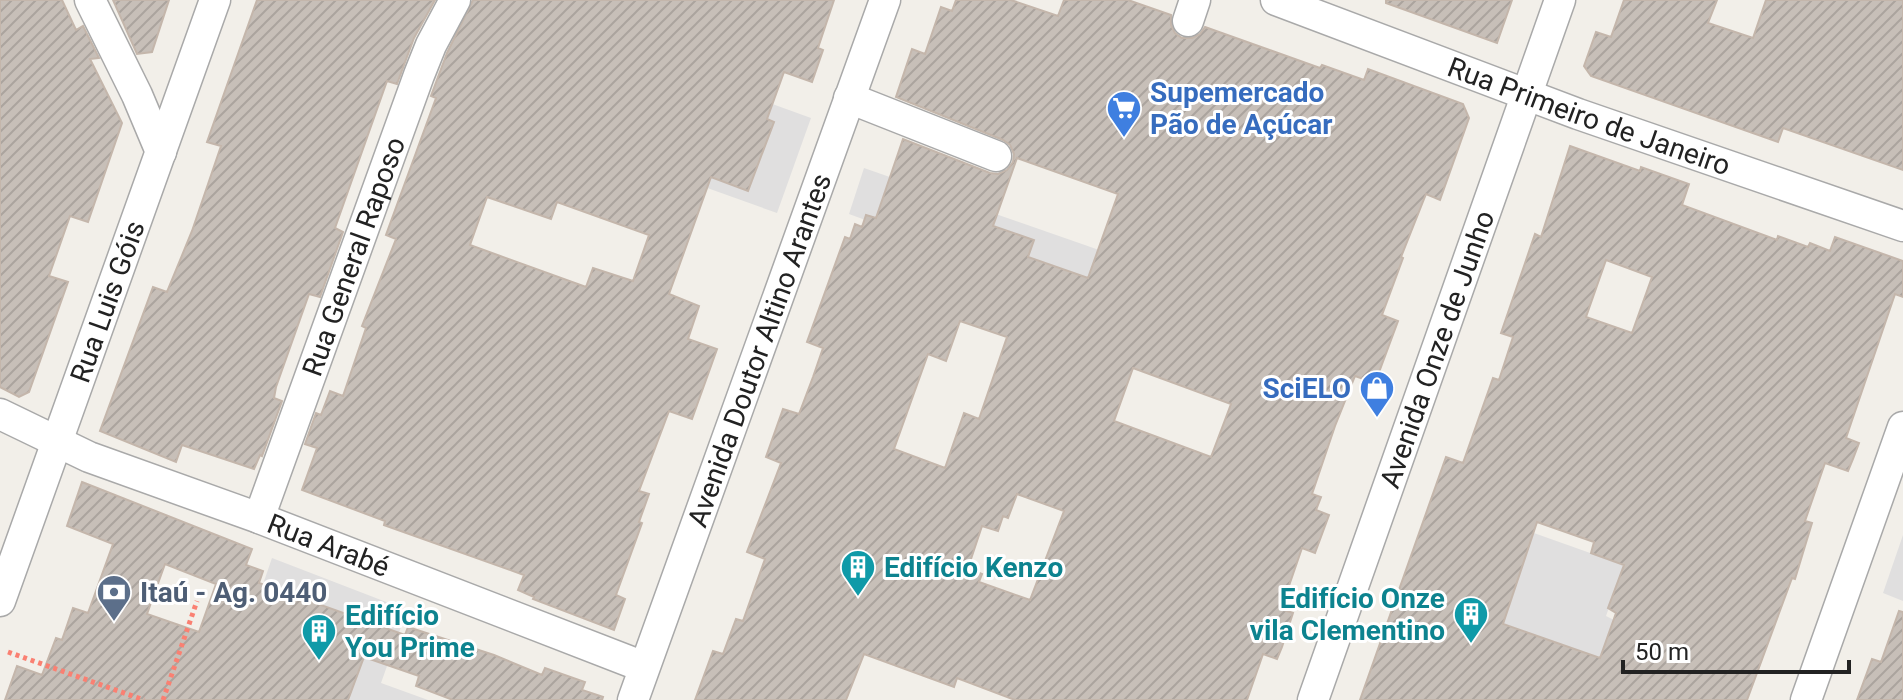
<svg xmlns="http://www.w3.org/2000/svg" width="1903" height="700" viewBox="0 0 1903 700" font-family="Roboto,sans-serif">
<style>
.residential{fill:#e0dfdf}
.building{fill:url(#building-hatch);stroke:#c4b6ab;stroke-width:2;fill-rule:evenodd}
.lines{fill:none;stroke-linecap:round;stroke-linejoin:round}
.minor-casing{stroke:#a9a9a9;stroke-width:33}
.path{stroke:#fa8072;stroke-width:5;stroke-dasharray:4 4;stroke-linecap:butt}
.minor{stroke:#fff;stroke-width:30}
.labels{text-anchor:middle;stroke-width:6;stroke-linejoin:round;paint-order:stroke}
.shop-label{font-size:28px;font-weight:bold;fill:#366cbe;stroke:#fff;text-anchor:start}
.street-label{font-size:28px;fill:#222;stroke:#fff}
.culture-label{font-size:28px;font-weight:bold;fill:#0d838f;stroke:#fff;text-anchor:start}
.service-label{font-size:28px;font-weight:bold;fill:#4e5e75;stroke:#fff;text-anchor:start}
</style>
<defs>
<pattern id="building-hatch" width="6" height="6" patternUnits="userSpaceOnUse" patternTransform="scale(2)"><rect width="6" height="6" fill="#c7bfb8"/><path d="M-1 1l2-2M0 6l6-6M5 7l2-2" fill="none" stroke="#aba49e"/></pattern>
</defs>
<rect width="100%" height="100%" fill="#f2efe9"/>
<path class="residential" d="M622,50L811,118L777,213L587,145Z
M864,168L1102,251L1085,301L849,214Z
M1432,497L1624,565L1606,616L1614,620L1585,700H1360Z
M1903,535V601L1883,593Z
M272,558L407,610L381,683L428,700H223Z"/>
<path class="building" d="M0,0H62L76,30L83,26L99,58L90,59L122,123L88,222L70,216L49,276L68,282L29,392L19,397L0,387Z
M113,0H169L152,52L137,54Z
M257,0H435L414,38L397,84L387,81L335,228L343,232L320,297L309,294L276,387L274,398L282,401L262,456L260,455L254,469L182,445L176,462L100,431L153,287L167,292L192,231L221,146L207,142Z
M473,0H834L818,48L823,50L812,82L784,72L767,119L774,122L748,191L711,177L669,294L699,306L688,339L717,349L692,419L669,411L639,491L649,494L639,522L642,523L616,595L625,599L614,630L533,599L534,597L518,590L524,575L384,525L385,521L302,490L317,448L305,444L316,413L321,415L330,391L343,396L366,328L362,326L396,239L386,235L436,98L431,96L447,53ZM487,197L551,219L557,202L649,235L633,281L593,268L586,287L470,245Z
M956,0H1011L1058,16L1064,0H1128L1171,15V25L1175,33L1182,38H1192L1200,34L1205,27L1320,68L1322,65L1364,80L1368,69L1463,104L1469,118L1440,200L1426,194L1401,257L1403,258L1382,315L1398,321L1375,383L1355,376L1335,426L1312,494L1321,497L1316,510L1329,515L1315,553L1302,548L1281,609L1293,613L1282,647L1277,659L1263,654L1247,700H1015L957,678L954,687L864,654L846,700H695L713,651L723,654L736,619L743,621L765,559L747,552L781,463L766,457L783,409L799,414L813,377L823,348L807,342L845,237L850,239L855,224L862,227L866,215L876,218L903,139L990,173L998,174L1007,170L1013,162L1014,154L1010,145L1003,140L896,97L912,49L925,54L941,7L952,11ZM1017,158L1118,194L1088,278L1028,257L1034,240L993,226ZM960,321L1007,337L979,419L964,413L945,468L894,449L928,354L946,361ZM1133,368L1231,404L1211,457L1114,421ZM1017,494L1064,511L1030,600L979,582L982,574L968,568L982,526L998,531L1003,516L1008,518Z
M1386,0H1512L1497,43L1386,3Z
M1624,0H1717L1708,23L1753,38L1766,0H1903V170L1783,128L1778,142L1591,76L1584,66L1596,32L1611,37Z
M1570,146L1640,171L1641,167L1689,184L1682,205L1777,240L1778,236L1808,247L1810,243L1830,251L1835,237L1903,261V297L1895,294L1846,438L1859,443L1853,459L1848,471L1825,463L1805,521L1812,523L1795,579L1792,578L1747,700H1360L1446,457L1463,463L1493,378L1499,380L1513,337L1501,333L1535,234L1541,237ZM1606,260L1652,277L1632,333L1586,317ZM1537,522L1594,542L1591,553L1624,565L1608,608L1616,613L1600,658L1503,624Z
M82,482L252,549L246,565L263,571L259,583L405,635L408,627L494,655L542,675L545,668L585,682L582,690L603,697L602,700H453L416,686L419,676L364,657L348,700H5L17,666L42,675L56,638L62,640L73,608L88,613L113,544L67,526ZM165,564L216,584L199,632L147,614Z
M1899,611L1903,612V700H1857L1872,659L1881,662Z"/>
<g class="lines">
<g class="minor-casing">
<g id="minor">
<path d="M90,0L137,95L161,152"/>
<path id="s1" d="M1276,0L1578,114L1903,226"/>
<path d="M1188,21L1195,0"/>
<path d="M849,98L996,156"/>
<path id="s2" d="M0,414L89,457L259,518L644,667"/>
<path id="s3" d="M259,518L419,75L431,45L455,0"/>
<path id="s4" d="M0,601L215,0"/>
<path id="s5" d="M633,700L885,0"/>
<path id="s6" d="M1313,700L1560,0"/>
<path d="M1806,700L1903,427"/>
</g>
</g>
<path class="path" d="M8,652L144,700
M163,700L197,601"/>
<use href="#minor" class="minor"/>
</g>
<defs>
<g id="supermarket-pin" transform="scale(1.8)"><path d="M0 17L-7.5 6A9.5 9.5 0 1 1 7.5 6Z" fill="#3f7fe0" stroke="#fff"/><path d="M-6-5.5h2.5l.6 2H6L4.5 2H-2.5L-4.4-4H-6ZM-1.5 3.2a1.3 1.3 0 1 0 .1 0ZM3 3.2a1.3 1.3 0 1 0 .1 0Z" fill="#fff"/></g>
<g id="shop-pin" transform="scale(1.8)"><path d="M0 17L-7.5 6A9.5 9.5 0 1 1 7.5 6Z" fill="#3f7fe0" stroke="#fff"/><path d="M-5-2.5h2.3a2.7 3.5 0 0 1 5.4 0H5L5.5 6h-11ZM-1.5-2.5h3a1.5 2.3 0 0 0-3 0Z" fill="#fff"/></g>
<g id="building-pin" transform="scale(1.8)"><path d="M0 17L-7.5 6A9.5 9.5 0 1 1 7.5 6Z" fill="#0f9aa8" stroke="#fff"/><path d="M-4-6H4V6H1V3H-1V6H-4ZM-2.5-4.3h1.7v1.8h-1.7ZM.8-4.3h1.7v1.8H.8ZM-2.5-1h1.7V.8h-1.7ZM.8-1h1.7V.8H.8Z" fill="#fff"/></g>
<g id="bank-pin" transform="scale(1.8)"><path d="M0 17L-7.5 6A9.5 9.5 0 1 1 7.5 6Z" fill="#5c6f8a" stroke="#fff"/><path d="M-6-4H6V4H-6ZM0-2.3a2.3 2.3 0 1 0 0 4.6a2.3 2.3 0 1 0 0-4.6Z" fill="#fff"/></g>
</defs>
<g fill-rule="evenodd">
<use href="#supermarket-pin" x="1124" y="108"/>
<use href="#shop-pin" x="1377" y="388"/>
<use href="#building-pin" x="858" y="567"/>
<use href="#bank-pin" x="114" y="592"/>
<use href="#building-pin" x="1471" y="614"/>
<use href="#building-pin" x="319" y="631"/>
</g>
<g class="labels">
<g class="shop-label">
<text x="1150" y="102">Supemercado<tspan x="1150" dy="32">Pão de Açúcar</tspan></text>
<text x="1351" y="398" text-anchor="end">SciELO</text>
</g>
<g class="street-label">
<text dy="10" stroke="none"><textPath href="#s1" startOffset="334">Rua Primeiro de Janeiro</textPath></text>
<text dy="10" stroke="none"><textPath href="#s3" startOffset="278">Rua General Raposo</textPath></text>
<text dy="10" stroke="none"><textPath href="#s4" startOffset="318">Rua Luis Góis</textPath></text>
<text dy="10" stroke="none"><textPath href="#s5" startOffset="372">Avenida Doutor Altino Arantes</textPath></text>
<text dy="10" stroke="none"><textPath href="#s6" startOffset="372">Avenida Onze de Junho</textPath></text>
<text dy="10" stroke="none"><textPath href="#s2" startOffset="354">Rua Arabé</textPath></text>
</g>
<g class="culture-label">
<text x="884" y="577">Edifício Kenzo</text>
<text x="1445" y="608" text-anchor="end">Edifício Onze<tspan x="1445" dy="32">vila Clementino</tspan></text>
<text x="345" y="625">Edifício<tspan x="345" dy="32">You Prime</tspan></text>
</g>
<g class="service-label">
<text x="140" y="602">Itaú - Ag. 0440</text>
</g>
</g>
<path d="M1623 660v12h226v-12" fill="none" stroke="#222222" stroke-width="4"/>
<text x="1635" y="660" font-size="24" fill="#222222" stroke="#ffffff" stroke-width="6" paint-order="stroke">50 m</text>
</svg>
